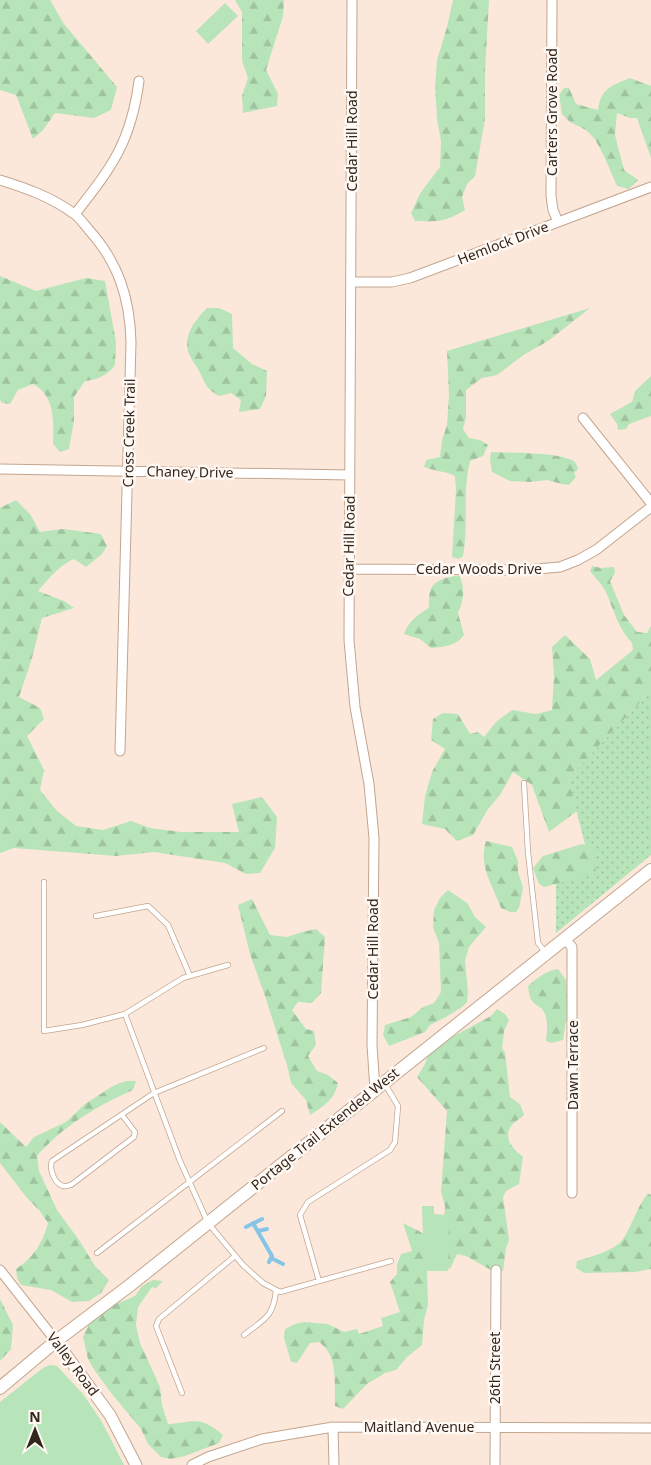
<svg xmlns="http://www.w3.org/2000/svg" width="651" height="1465" viewBox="0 0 651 1465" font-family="'Noto Sans',sans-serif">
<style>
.grass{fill:url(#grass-dots)}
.forest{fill:url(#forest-firs)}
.park{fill:#b8e4b9}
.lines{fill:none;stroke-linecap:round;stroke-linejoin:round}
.stream{stroke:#87c5e6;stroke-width:4}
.service-casing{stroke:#c3a58e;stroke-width:6}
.minor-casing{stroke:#c3a58e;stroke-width:11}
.tertiary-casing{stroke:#c3a58e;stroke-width:13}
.secondary-casing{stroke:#c3a58e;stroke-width:14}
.service{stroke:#fff;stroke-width:4.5}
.minor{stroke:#fff;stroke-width:9}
.tertiary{stroke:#fff;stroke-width:11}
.secondary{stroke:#fff;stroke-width:12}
.labels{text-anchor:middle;stroke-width:5;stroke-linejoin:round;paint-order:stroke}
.street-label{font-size:14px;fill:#32261d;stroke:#fff8f3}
</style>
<defs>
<pattern id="grass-dots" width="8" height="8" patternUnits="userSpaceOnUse" patternTransform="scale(1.25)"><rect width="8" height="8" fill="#b8e4b9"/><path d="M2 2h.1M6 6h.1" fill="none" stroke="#9fc39f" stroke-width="1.8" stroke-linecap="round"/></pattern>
<pattern id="forest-firs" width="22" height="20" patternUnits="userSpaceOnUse" patternTransform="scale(1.25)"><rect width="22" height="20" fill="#b8e4b9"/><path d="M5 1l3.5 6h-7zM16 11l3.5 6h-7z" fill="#9fc39f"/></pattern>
</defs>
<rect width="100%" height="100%" fill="#fce8da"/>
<path class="grass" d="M651,691V855L556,933V867L590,864L568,778Z"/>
<path class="forest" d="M0,0H50L64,24L117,87L111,110L94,118L55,113L43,130L33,139L16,95L0,90Z
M235,0H284L283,16L266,70L278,94L277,106L243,113L242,96L248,78L242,61V12Z
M453,0H489L485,72V119L475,176L467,184L462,197L465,210C445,222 438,222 415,221L411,213L421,192L440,167L441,141L437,119L435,87L437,60L447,27Z
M630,78L651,86V158L637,118H630L617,113L615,135L624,170L638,180L629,189L617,186L604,156L595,139L586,130L570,122L562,114L559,95L564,88H569L576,104L598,110C601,88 611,86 630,78Z
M0,276L36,291L86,278L105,281L116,342L115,365C109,375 96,380 85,381L74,397V421L69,449L60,452L53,444C54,423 55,395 33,384L18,390L10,404L2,403L0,400Z
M207,308H219L232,314L233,348L252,364L267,371L266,396L260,409L239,412L241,400L231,393L219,396C204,387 206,384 198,369C196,365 192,361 190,356C181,338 194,321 207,308Z
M590,308L548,341L525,354L497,375L482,378L466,390V417L463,429L469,438L480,440L488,445L483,456L470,461C462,493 469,524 463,556L459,559L452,557L456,490L455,476C445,471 434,471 424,467L426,460L440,457L442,440L447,425L449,395L447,351Z
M651,376V416L629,424L626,429L618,430L617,424L610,414L632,402L635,391Z
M491,452C513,453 552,452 572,460C576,462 577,465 578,469L574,473L576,477L569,485L562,484L547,480L530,482L510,481L492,472L490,460Z
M16,500L30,514L40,532L63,529L101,534L107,546L102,554L86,567L74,559C60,565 48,579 38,591L64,601L74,608L42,618L32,658L19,697L40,708L44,719L27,736L44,770L40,790L57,811L76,826L103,830L131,821L150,828L181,832H239L232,804L262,797L277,817L275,848L260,873L246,874L225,863L154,852L116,856L14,848L0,853V508Z
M592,566L601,568L614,567L615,573L610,581L624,615L637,632L647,633L651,626V691L568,778L577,811L549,832L532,785L513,772L500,795L488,809L473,835L457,841L445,829L422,824L425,796L432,772L445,749L431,740L433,719L443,713L458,714L470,734L478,732L484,737L496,722L512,710L536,714L552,710L554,676L552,647L565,635L590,659L596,680L633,650L632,643C619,629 615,614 608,597C605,587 596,579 590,571Z
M453,576H460C465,591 464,599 458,613L464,635C456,646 444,647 431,648L420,639L404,634C408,622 418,614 429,608C428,587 432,581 453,576Z
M486,841L512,847L518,861V872L523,888L519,908L516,912H510L501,908C493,886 478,866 486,841Z
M582,844L595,848L596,865L595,874L544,887L539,884L533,868L543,856Z
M448,890L467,903L475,917L486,927L469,947L465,961L468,992L467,1002L462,1007L446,1017L430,1025L425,1032L389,1046L383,1035L385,1025L411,1017L423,1007L434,1003L441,992L439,943L433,927L434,910L440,898Z
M252,899L270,935L287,937L302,932L316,929L325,937L321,993L312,1003L298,1002L292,1010L306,1029L314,1031L316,1045L308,1056L317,1071L328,1075L338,1083C335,1099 324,1106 310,1115L306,1100L291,1083L287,1065L264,993L250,954L238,905Z
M558,969L566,980L568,1008L563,1040L551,1043L546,1041C547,1031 549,1017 542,1009C540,1007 537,1006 535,1004C529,999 529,993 528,986C538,978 546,970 558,969Z
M497,1009L505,1014L509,1020L504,1031L502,1049L505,1052L510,1097L520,1104L524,1115C521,1118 514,1122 511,1126C503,1139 513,1149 523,1157L519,1184L506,1191L503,1197L509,1240L506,1248L503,1271L491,1270L466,1256L457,1254L450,1269L447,1268L443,1235L445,1206L441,1192L447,1111L417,1077L425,1064L430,1049L491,1016Z
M126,1081H136L133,1090C97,1106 63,1126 37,1156L39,1171L57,1210L79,1240L95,1266L109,1280L101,1293L89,1301L72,1302L51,1290L21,1285L17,1278L16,1269C34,1257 42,1244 48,1223L39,1210L27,1198L0,1163V1122L26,1147L34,1137L66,1122L85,1104L113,1086Z
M648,1193L651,1195V1269L635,1272L584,1273L576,1268L577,1261C590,1257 616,1250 623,1239C633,1224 636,1208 648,1193Z
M403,1223L419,1231L426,1236L428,1305L424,1320L422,1345L407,1357L396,1370L385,1373L367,1384L343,1409L335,1406C334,1384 339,1356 319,1342L310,1343L297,1363L291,1362L284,1338L285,1329L295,1324L304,1322L328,1324L344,1332L357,1329L359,1334L383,1326L381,1318L400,1312L390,1282L397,1274V1265L401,1254L412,1251Z
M153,1280L163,1281L156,1288L152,1287L138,1307L136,1325L140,1343L160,1387L162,1405L168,1424C196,1422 199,1415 223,1435L219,1443L185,1456L171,1459L161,1457L148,1444L141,1429L112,1394L95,1371L88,1359L83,1337L91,1320L109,1307L135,1296L142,1286Z
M0,1299L13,1325L11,1349L0,1361Z"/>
<path class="park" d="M225,3L238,16L208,44L196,31Z
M422,1206H434V1214L449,1215L448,1271H424Z
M50,1365L57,1366L83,1394L102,1422L124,1465H0V1402L43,1368Z"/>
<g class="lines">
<path class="stream" d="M253,1223L272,1256L269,1262
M246,1227L262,1219
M258,1231L267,1229
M271,1258L283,1264"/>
<g class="service-casing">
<path id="service" d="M524,783L528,852L538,943L546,953
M44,882V1031L82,1025L125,1014L180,1161L208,1223L243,1265L263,1283L280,1292L391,1261
M96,916L148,906L168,925L190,976
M125,1014L183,978L228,965
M122,1115L135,1132L134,1137L71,1185C69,1185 65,1187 63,1186C54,1183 49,1169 52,1161L154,1093L264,1048
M97,1253L282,1111
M319,1281L300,1215L308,1202L390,1150L395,1142L398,1106L385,1084
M244,1335C264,1319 273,1318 276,1291
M182,1393L156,1326L159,1319L235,1256"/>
</g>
<g class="minor-casing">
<path id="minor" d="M352,0L349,640L355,707L369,784L374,838L372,1045L375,1090
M552,0L551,196L553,210L558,222
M0,180C26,188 51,197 73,213C79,217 84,224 89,230C118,262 130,298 131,342L120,751
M75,214C112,167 131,142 139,81
M351,282H392L410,278L651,187
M583,418L651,503
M0,469L350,475
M349,569L525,570L560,567L578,560L596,550L651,507
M565,939L572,947V1193
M0,1270L56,1341
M333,1427L334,1465
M192,1465L208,1457L262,1439L333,1427L651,1428
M495,1465L496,1270"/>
</g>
<g class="tertiary-casing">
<path id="tertiary" d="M56,1341L110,1415L136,1465"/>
</g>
<g class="secondary-casing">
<path id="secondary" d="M0,1388L56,1341L129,1286L651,870"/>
</g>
<use href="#service" class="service"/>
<use href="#minor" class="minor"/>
<use href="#tertiary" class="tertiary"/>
<use href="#secondary" class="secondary"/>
</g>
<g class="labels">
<g class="street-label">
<text transform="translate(552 112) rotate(-90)" y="5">Carters Grove Road</text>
<text transform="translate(352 141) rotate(-90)" y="5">Cedar Hill Road</text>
<text transform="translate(503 243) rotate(-21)" y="5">Hemlock Drive</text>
<text transform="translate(129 433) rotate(-89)" y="5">Cross Creek Trail</text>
<text transform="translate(190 472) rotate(1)" y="5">Chaney Drive</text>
<text transform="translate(349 546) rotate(-89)" y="5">Cedar Hill Road</text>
<text x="479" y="574">Cedar Woods Drive</text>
<text transform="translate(373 949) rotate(-90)" y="5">Cedar Hill Road</text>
<text transform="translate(573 1065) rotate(-90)" y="5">Dawn Terrace</text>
<text transform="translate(325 1129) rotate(-39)" y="5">Portage Trail Extended West</text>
<text transform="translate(73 1364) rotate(53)" y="5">Valley Road</text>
<text transform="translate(495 1368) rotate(-90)" y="5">26th Street</text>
<text x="419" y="1432">Maitland Avenue</text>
</g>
</g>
<g transform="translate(35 1430)" stroke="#fff8f3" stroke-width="4" paint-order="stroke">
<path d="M0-4L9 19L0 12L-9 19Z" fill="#32261d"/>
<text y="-8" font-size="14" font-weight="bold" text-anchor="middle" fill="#32261d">N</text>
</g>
</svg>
